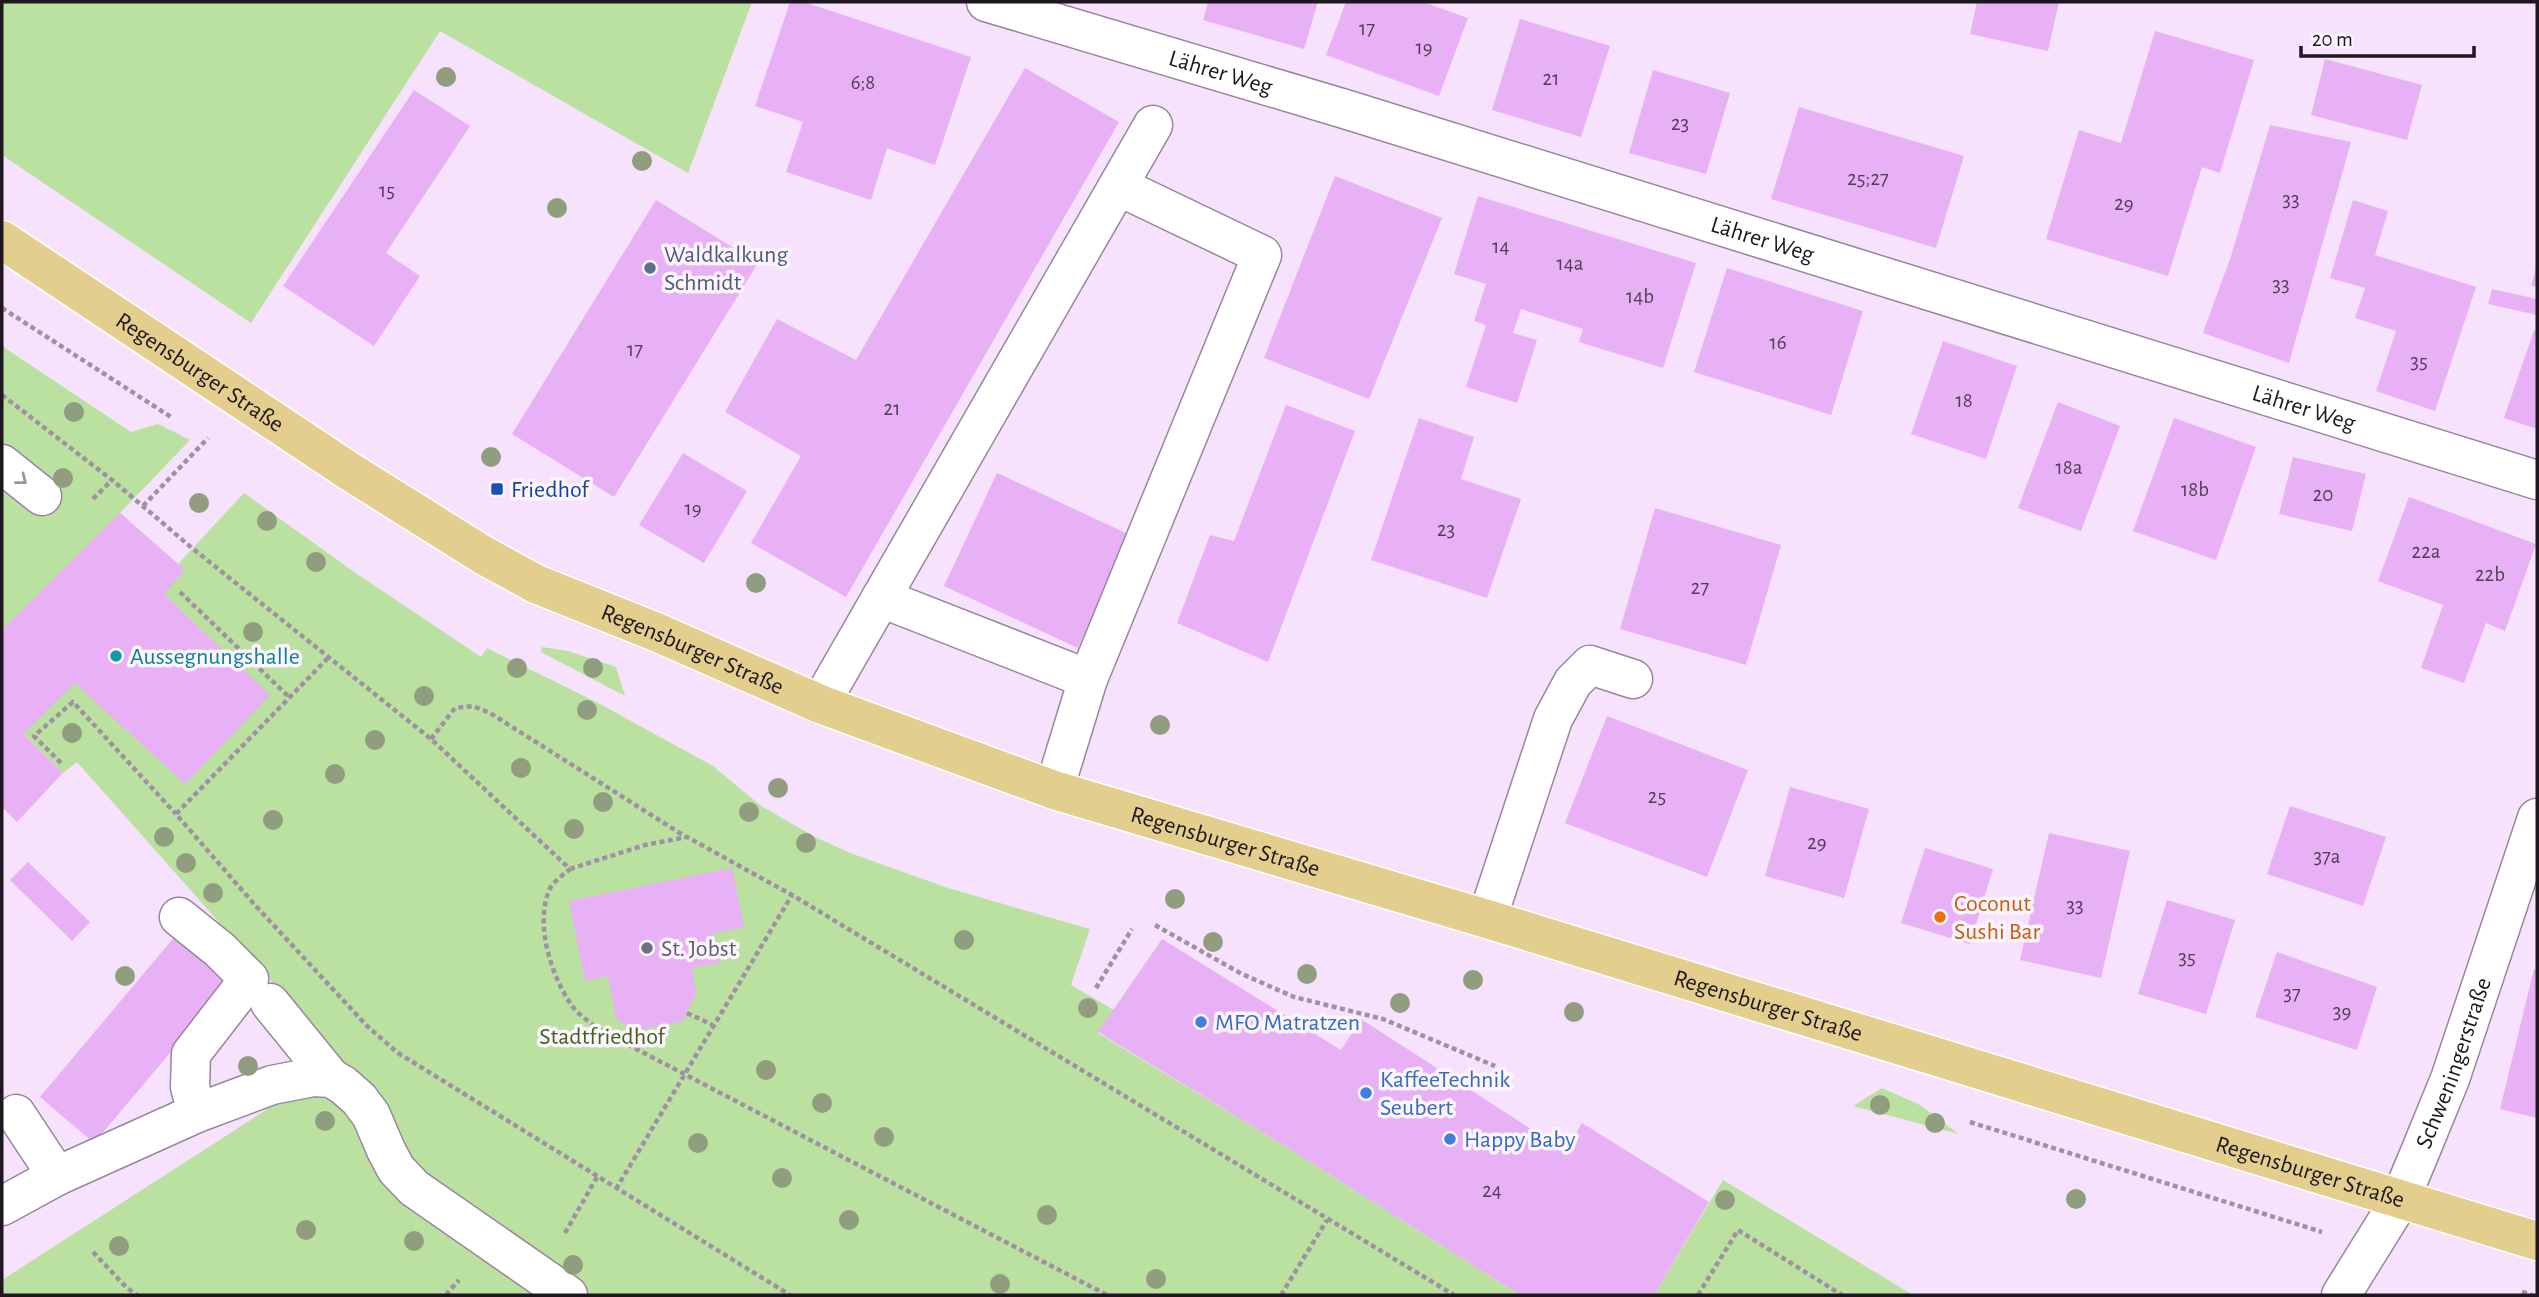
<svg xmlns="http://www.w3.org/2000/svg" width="2539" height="1297" viewBox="0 0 2539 1297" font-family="'Alegreya Sans',sans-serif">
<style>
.green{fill:#bae19f}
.building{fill:#e8b1f6}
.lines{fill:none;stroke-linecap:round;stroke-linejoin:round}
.minor-casing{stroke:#98869d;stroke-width:41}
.major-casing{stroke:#fff;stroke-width:41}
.path{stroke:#9f90a3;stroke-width:4.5;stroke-dasharray:5 3.5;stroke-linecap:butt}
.minor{stroke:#fff;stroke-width:38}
.major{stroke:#e3ce8d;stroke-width:38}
.tree{fill:#909d7f}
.oneway{stroke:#9a979b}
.service-dot{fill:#5c6f8a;stroke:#fcf4fe;stroke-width:2.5}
.transit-dot{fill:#1a4fb4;stroke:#fcf4fe;stroke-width:2.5}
.culture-dot{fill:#0f9aa8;stroke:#fcf4fe;stroke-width:2.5}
.food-dot{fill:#e8710a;stroke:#fcf4fe;stroke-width:2.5}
.worship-dot{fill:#6b7280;stroke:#fcf4fe;stroke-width:2.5}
.shop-dot{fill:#3f7fe0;stroke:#fcf4fe;stroke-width:2.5}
.labels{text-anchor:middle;stroke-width:7;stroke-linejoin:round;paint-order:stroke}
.number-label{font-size:21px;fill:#503e56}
.street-label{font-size:24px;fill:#1e1720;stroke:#fcf4fe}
.service-label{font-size:24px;fill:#4e5e75;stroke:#fcf4fe;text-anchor:start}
.transit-label{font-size:24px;fill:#164399;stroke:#fcf4fe;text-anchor:start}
.culture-label{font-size:24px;fill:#0d838f;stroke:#fcf4fe;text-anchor:start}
.food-label{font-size:24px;fill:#c56008;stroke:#fcf4fe;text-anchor:start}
.worship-label{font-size:24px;fill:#5b616d;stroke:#fcf4fe;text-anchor:start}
.shop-label{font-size:24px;fill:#366cbe;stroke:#fcf4fe;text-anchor:start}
.park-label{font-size:24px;fill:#3d6418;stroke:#fcf4fe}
</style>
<rect width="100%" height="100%" fill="#f6e2fc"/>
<path class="green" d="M2,2H752L688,173L440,31L251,323L2,155Z
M2,346L131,432L158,424L190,440L120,513L178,564L244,493L357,574L481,657L487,648L600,704L713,766L761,806L815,837L850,853L948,888L1090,929L1071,985L1114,1010L1098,1033L1288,1148L1520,1295H2V1280L342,1061L77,762L63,773L23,734L2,725Z
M542,647L568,651L616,667L625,696L541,652Z
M1882,1088L1920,1105L1959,1134L1853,1106Z
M1723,1180L1913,1295H1654Z"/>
<path class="building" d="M790,2H804L971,57L935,165L887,148L871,200L786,172L803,122L755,106Z
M1208,2H1318L1304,49L1203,20Z
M1346,2H1423L1468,18L1439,96L1326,55Z
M1977,2H2059L2048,51L1970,34Z
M1520,19L1610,46L1581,137L1492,110Z
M2155,31L2254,60L2220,173L2202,167L2168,276L2046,239L2079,130L2121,143Z
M2325,59L2422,85L2407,140L2311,115Z
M1025,68L1119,122L846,597L751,543L801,456L725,412L777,319L856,360Z
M1653,70L1730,93L1706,174L1629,153Z
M414,90L470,126L386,253L420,276L374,346L283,286Z
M1799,107L1964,156L1936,248L1771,199Z
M2270,125L2351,142L2289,363L2203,333L2231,256Z
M1335,176L1442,218L1369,399L1264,358Z
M1478,196L1696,263L1663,368L1579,342L1583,329L1521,309L1513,333L1537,340L1517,403L1466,387L1486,325L1474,321L1486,284L1454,274Z
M656,200L758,263L614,497L512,434Z
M2353,200L2388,211L2375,255L2476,287L2435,411L2376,391L2396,331L2355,318L2365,288L2330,278Z
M1727,268L1863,311L1831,415L1694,372Z
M2536,268H2537V287L2531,286Z
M2492,289L2537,299V315L2488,304Z
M2534,330L2537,331V429L2504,418Z
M1943,341L2017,366L1986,459L1911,434Z
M2058,402L2120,426L2081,531L2018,508Z
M1286,405L1355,431L1268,662L1177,623L1210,535L1234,541Z
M1419,418L1474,437L1461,479L1521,499L1487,598L1371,560Z
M2174,418L2256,447L2216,560L2133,531Z
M683,453L747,491L704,563L639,525Z
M2293,457L2366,474L2352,531L2279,514Z
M997,473L1130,535L1078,648L944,586Z
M2409,497L2536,544L2505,631L2486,623L2464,683L2421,668L2443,605L2378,581Z
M1655,508L1781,545L1746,665L1620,629Z
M120,513L185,570L164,594L270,695L185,784L75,683L23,734L63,773L17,822L2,807V630Z
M1607,716L1748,770L1707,877L1565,823Z
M1790,787L1869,809L1844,898L1765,876Z
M2290,806L2386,837L2363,906L2267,874Z
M2049,833L2130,851L2101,978L2020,960Z
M1925,848L1993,869L1970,944L1901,923Z
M28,862L90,922L72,941L10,880Z
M732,868L744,927L714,933L720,963L692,968L696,993L683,1021L635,1031L616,1019L608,976L585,981L569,901Z
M2167,900L2235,920L2206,1014L2138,994Z
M176,935L231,981L94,1143L40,1097Z
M1162,939L1341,1050L1361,1019L1565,1151L1582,1123L1709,1202L1654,1295H1520L1288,1148L1098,1032Z
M2277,952L2377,987L2357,1050L2255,1017Z
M2534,969L2537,970V1118L2500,1109Z"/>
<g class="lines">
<g class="minor-casing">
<g id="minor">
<path id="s1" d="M986,2L1348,110L2537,480"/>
<path d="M2,464L42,496"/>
<path d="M881,598L1088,679"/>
<path d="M820,704L1153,125"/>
<path d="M1054,790L1088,679L1262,255L1118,186"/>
<path d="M179,917L220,950L249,979L191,1054L190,1087L197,1113"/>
<path d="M1487,919L1553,719L1573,682L1590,665L1633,679"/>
<path d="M270,1003L331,1078"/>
<path d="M16,1114L57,1176L197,1113L272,1085L313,1077L331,1078L343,1085L359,1099L371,1115L386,1150L396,1169L414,1188L568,1295"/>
<path d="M2,1206L57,1176"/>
<path id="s2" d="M2341,1295L2400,1200L2418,1157L2450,1079L2537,818"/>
</g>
</g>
<g class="major-casing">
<g id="major">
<path id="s3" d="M2,240L349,471L483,555L536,584L656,632L820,704L1054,790L1487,919L2537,1241"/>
</g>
</g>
<path class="path" d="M2,308L171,417
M2,395L112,480L192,548L431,739L570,869C562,876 551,883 548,893C536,927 551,974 570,1003C576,1013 589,1021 598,1029L1107,1295
M93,499L112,480
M143,506L208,438
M180,592L290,698
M328,658L176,814L254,904L367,1026L398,1053L790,1295
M431,739L455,708L473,706L490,713L686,837
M61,763L34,736L73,702L176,814
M570,869L645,845L687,837L792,895L1454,1295
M1155,925L1242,974L1294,997L1383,1019L1495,1066
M1096,988L1132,929
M687,1013L713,1025
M1970,1122L2322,1232
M616,1189L792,895
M565,1233L597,1177
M93,1252L127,1288L137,1295
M2522,1292L2532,1295
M446,1295L459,1280
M1281,1295L1327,1220
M1698,1295L1738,1230L1842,1295"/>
<use href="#minor" class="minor"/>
<use href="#major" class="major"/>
</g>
<g class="tree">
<circle cx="446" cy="77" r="10"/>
<circle cx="642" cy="161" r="10"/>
<circle cx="557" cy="208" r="10"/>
<circle cx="74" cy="412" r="10"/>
<circle cx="491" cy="457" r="10"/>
<circle cx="63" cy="478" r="10"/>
<circle cx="199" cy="503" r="10"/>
<circle cx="267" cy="521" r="10"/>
<circle cx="316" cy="562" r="10"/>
<circle cx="756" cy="583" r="10"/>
<circle cx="253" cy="632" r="10"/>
<circle cx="517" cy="668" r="10"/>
<circle cx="593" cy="668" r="10"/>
<circle cx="424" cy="696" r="10"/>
<circle cx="587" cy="710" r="10"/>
<circle cx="1160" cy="725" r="10"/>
<circle cx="72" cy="733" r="10"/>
<circle cx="375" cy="740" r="10"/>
<circle cx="521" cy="768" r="10"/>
<circle cx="335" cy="774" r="10"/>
<circle cx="778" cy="788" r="10"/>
<circle cx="603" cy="802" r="10"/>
<circle cx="749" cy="812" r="10"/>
<circle cx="273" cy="820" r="10"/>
<circle cx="574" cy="829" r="10"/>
<circle cx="164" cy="837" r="10"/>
<circle cx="806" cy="843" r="10"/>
<circle cx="186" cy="863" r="10"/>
<circle cx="213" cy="893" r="10"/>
<circle cx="1175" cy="899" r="10"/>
<circle cx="964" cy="940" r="10"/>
<circle cx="1213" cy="942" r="10"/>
<circle cx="1307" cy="974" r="10"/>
<circle cx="125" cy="976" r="10"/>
<circle cx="1473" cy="980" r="10"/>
<circle cx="1400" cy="1003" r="10"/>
<circle cx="1088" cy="1008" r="10"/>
<circle cx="1574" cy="1012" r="10"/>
<circle cx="248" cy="1066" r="10"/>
<circle cx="766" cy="1070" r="10"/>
<circle cx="822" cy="1103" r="10"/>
<circle cx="1880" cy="1105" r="10"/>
<circle cx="325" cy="1121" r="10"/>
<circle cx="1935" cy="1123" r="10"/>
<circle cx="884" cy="1137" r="10"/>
<circle cx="698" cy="1143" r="10"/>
<circle cx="782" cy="1178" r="10"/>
<circle cx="2076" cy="1199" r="10"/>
<circle cx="1725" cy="1200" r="10"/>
<circle cx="1047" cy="1215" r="10"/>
<circle cx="849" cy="1220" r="10"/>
<circle cx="306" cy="1230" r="10"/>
<circle cx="414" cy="1241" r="10"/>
<circle cx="119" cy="1246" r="10"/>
<circle cx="573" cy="1265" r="10"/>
<circle cx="1156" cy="1279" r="10"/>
<circle cx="1000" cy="1284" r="10"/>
</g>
<defs><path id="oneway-chevron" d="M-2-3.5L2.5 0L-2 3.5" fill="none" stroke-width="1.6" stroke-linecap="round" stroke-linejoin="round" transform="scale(1.75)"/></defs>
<use class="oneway" href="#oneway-chevron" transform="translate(22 480) rotate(38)"/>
<circle class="service-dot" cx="650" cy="268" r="7"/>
<rect class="transit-dot" x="490" y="482" width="14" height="14" rx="3.5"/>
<circle class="culture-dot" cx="116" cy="656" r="7"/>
<circle class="food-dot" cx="1940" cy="917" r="7"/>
<circle class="worship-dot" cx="647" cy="948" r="7"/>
<g class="shop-dot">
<circle cx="1201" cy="1022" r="7"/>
<circle cx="1366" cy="1093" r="7"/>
<circle cx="1450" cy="1139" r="7"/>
</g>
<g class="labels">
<g class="number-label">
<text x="1367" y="35">17</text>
<text x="1424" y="54">19</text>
<text x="1551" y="85">21</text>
<text x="863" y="89">6;8</text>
<text x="1680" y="130">23</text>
<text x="1868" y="185">25;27</text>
<text x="387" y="197">15</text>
<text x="2291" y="206">33</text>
<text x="2124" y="210">29</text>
<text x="1501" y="253">14</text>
<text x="1570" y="270">14a</text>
<text x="2281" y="291">33</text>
<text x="1640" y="303">14b</text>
<text x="1778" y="349">16</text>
<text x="635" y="356">17</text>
<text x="2419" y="368">35</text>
<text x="1964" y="407">18</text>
<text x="892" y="415">21</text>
<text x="2069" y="474">18a</text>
<text x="2195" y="496">18b</text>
<text x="2323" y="501">20</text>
<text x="693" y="515">19</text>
<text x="1446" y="536">23</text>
<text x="2426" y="558">22a</text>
<text x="2490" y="581">22b</text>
<text x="1700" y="594">27</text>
<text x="1657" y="803">25</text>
<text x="1817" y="849">29</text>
<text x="2327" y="863">37a</text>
<text x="2075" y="912">33</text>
<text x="2187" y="964">35</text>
<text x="2292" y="1000">37</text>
<text x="2342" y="1018">39</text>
<text x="1492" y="1197">24</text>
</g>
<g class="street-label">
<text dy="8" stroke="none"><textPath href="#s1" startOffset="245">Lährer Weg</textPath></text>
<text dy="8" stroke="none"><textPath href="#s1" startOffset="812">Lährer Weg</textPath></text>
<text dy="8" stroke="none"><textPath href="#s3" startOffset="238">Regensburger Straße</textPath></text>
<text dy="8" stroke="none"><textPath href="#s1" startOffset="1379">Lährer Weg</textPath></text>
<text dy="8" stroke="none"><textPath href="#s3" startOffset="805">Regensburger Straße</textPath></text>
<text dy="8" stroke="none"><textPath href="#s3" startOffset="1372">Regensburger Straße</textPath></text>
<text dy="8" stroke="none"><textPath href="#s3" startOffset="1939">Regensburger Straße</textPath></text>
<text dy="8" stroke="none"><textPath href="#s2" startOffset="259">Schweningerstraße</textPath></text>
<text dy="8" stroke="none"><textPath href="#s3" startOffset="2506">Regensburger Straße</textPath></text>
</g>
<g class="service-label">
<text x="664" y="262">Waldkalkung<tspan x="664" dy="28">Schmidt</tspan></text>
</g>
<g class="transit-label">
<text x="511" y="497">Friedhof</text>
</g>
<g class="culture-label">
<text x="130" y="664">Aussegnungshalle</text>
</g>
<g class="food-label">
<text x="1954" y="911">Coconut<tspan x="1954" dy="28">Sushi Bar</tspan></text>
</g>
<g class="worship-label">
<text x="661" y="956">St. Jobst</text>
</g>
<g class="shop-label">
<text x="1215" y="1030">MFO Matratzen</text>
<text x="1380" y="1087">KaffeeTechnik<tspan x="1380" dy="28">Seubert</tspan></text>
<text x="1464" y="1147">Happy Baby</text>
</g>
<g class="park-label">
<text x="602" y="1044">Stadtfriedhof</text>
</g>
</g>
<rect width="2539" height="1297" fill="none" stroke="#1e1720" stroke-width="7"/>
<path d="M2301 46v10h173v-10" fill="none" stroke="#1e1720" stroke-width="3.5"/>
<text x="2312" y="46" font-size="21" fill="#1e1720" stroke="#fcf4fe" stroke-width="5" paint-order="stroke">20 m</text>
</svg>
